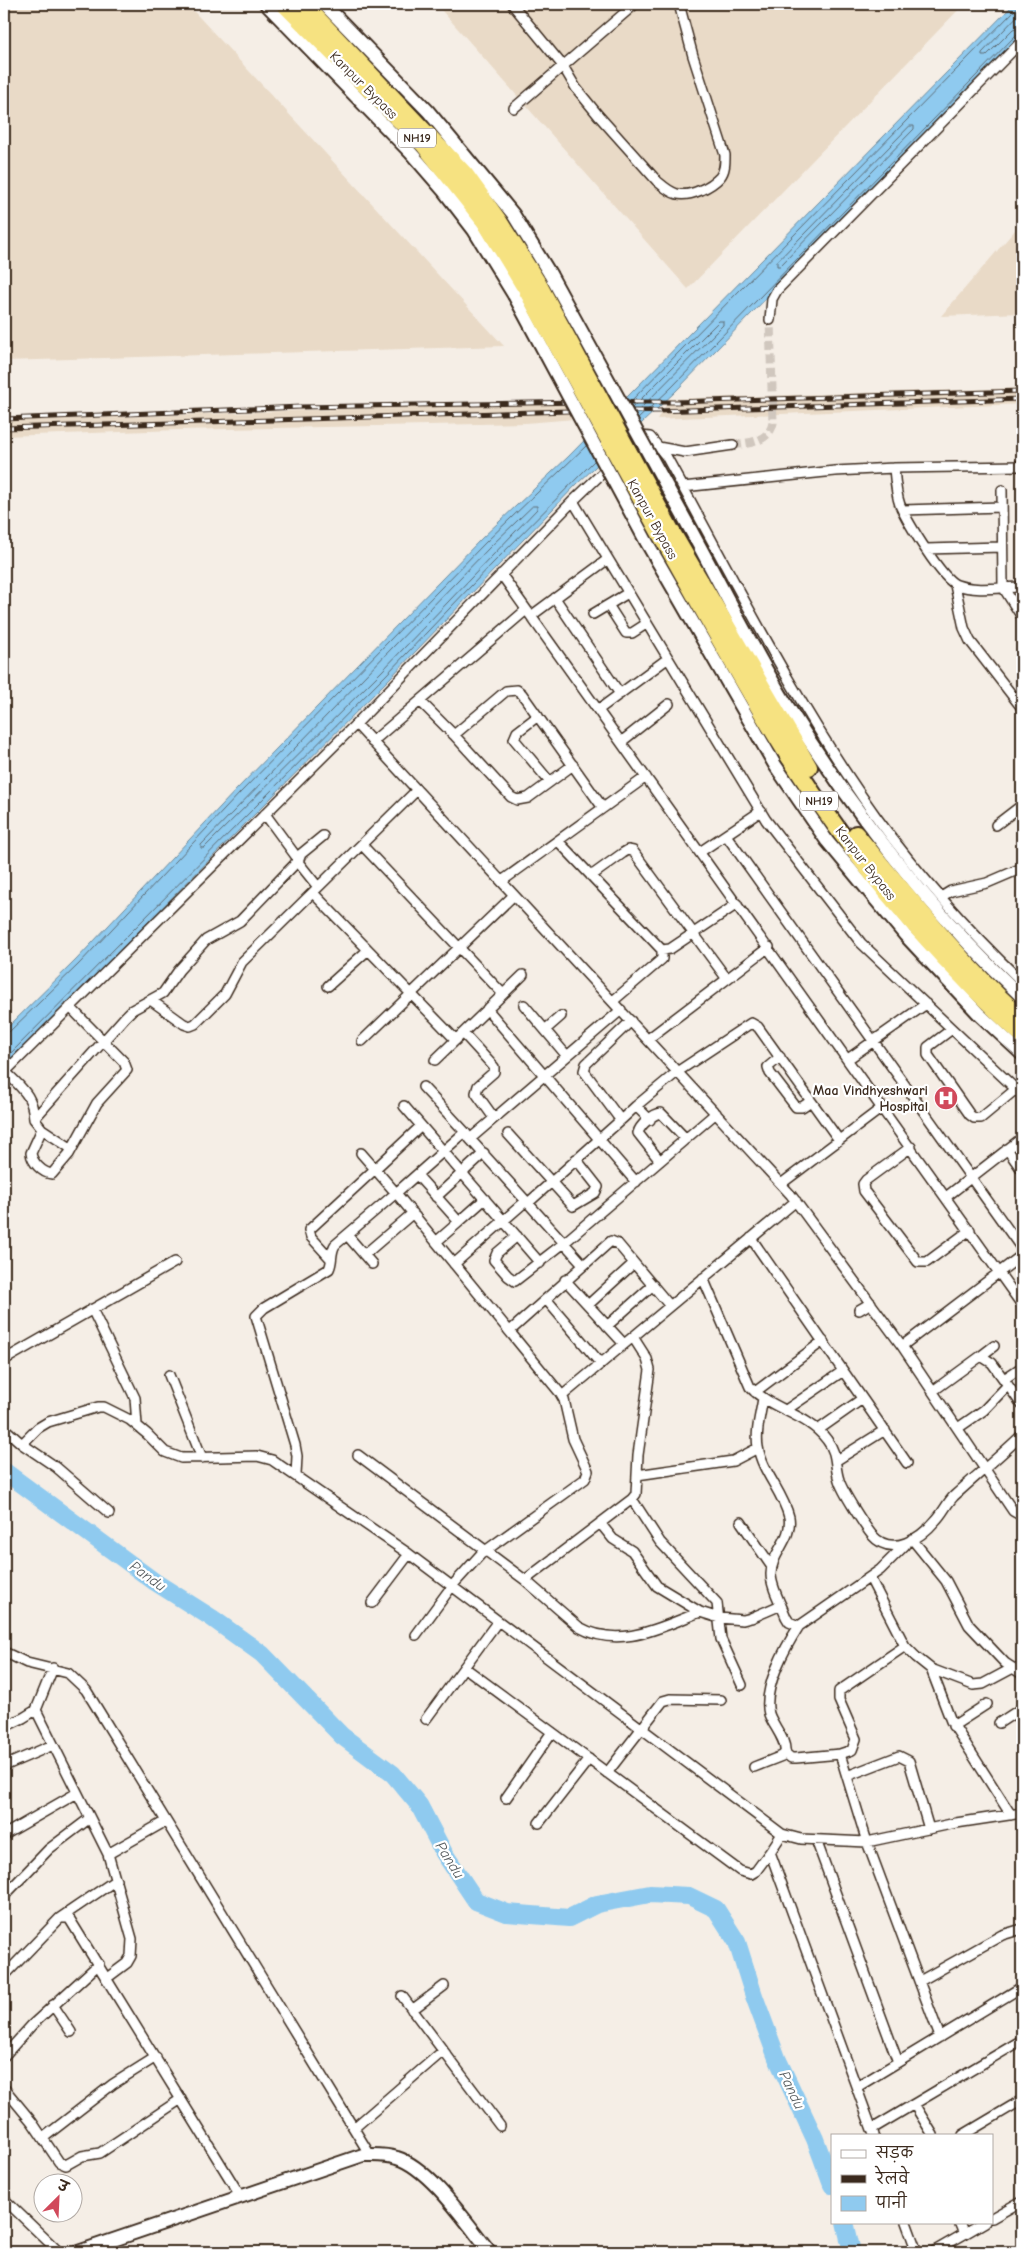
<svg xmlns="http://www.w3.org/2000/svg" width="1026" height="2256" viewBox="0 0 1026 2256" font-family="'Comic Neue','Playpen Sans Deva',sans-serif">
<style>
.built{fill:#e9dac7}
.water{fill:#8fcaef;stroke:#6d8a9b}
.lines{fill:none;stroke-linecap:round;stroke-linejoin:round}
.shore{stroke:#5d6a72;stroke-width:1}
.river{stroke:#8fcaef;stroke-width:18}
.street-tunnel{stroke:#d0c7be;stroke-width:9;stroke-dasharray:9 4.5;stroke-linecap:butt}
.street-casing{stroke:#3b2a1e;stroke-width:12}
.secondary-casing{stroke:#3b2a1e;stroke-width:16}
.highway-casing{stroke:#3b2a1e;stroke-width:20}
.street{stroke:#fff;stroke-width:9}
.secondary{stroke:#fff;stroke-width:12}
.highway{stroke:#f6e281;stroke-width:16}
.rail-casing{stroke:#3b2a1e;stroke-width:5}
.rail{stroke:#fff;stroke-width:3;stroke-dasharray:9;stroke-linecap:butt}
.secondary-bridge-casing{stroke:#3b2a1e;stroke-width:16;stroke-linecap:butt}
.highway-bridge-casing{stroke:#3b2a1e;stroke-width:20;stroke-linecap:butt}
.secondary-bridge{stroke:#fff;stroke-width:12}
.highway-bridge{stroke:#f6e281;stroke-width:16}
.labels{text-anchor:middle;stroke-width:4.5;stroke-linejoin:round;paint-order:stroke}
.shield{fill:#fff;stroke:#766a62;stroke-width:1}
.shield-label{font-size:12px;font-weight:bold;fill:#3b2a1e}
.street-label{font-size:14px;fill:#3b2a1e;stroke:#fff}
.poi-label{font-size:14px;font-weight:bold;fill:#3b2a1e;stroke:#fff;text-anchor:end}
.water-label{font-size:15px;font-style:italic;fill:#545a5d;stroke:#fff}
</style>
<rect width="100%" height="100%" fill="#f5eee6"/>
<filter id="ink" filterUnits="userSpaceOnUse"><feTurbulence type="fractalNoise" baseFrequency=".02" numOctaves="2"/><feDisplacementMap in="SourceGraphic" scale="10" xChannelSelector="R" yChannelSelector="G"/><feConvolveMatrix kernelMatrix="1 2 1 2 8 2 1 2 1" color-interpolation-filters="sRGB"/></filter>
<g filter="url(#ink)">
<path class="built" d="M4,4H187L504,346L4,361Z
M436,4H964L688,289Z
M1022,222V313L941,316Z
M1022,388V404L657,419L670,399Z
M598,400L599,417L526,423L178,430L4,436V421Z"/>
<path class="water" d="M1014,4H1022V36L675,392L577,484L390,678L4,1067V1031L76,960L237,789L482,538L568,457Z"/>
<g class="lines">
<path class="shore" d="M1022,11L982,53V56H986L1013,29L1022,26
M910,126H914V129L780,266H777V262Z
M629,403L1016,9L1018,4
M632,408L719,321H723V325L635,414
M638,419L671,388L1017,34L1022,33
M533,506H537V509L382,671L204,848H201V845L490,547Z
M4,1034L9,1032L79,964L240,793L486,542L586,446
M4,1060L386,675L492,564L594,461"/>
<path class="river" d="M4,1471L155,1582L212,1618L262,1654L342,1736L393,1774L419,1805L444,1853L476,1901L507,1913L569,1918L597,1904L650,1894L689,1896L716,1909L737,1942L754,1996L777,2058L815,2139L832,2185
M845,2222L852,2252"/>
<path class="street-tunnel" d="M733,445C749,443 769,442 773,423L770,320"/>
<g class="street-casing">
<path id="street" d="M512,4L563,66L576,88L598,115L657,181C663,186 669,192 677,194C690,197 711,187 720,177C725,171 725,163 725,155L693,56L679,4
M514,108L635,4
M770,320L772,299L777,290L1022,41
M658,447L685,452L733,445
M894,468C895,480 896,494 900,505C907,521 942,580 957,585C977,592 1002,587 1022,587
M683,487L835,471L894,468L1022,466
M1002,490L1003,587L1022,617
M573,501L766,820L861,943L1022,1095
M903,510L1002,507
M926,549L1002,547
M501,574L1022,1305
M955,585L964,628L970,641L1022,708
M555,598L620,694
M608,605L626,633H632L646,624
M593,614L628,593
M531,616L608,559
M420,701L454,735L506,691L517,690L522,694L603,808
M598,710L667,659
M538,716L517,732L514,739L550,782
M356,724L791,1195L902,1346L1013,1511L1022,1516
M454,735L511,797L517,800L528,798L573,765
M372,742L526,610
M621,742L669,704
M996,825L1022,805
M726,835L1022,1249
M558,841L662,950L670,949L737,904
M362,845L503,994
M700,852L761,811
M591,876L623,853L628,850L633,851L727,979
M502,881L646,777
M318,887L298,862L301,854L323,836
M313,893L456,1040
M941,897L951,891L987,883L1022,868
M328,986L368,950
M152,1001L184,1024L190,1026L195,1024L225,994L242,962L417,790
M613,1001L662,959V950
M524,1005L567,1056
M487,1009L636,1182
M631,1021L586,1064L584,1071L619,1118L622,1119L636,1106L650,1120
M952,1029L928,1047V1055L970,1115L974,1118H981L1016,1089
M545,1030L561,1016
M463,1033L494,1067V1072L478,1086L476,1093L494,1118
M648,1039L769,947
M362,1041L514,895
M780,1057L768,1067L770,1073L796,1107H802L811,1101
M848,1059L926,1004
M435,1060L523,975
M6,1072C21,1088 33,1095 34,1119L42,1129L31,1153C32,1162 42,1173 52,1174L69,1154L97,1103L127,1070L124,1062L70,1007
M4,1073L356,724L573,501L641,436L650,437L666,456C733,578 796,705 877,818C920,877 970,932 1022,982
M423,1087L465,1132
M404,1106L540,1263
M636,1106L677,1072L751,1023L758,1027L839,1140
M34,1119L125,1017L132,1010L163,993L179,970L206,940L240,921L294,865L298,859L265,814
M42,1129L72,1149
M508,1134L573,1206L595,1193L598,1187L576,1159
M470,1139L583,1264
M911,1147L866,1180L863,1184L864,1191L918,1262H927L970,1230
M1007,1149L1022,1170
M361,1153L375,1169L421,1126
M660,1161L638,1133C640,1125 653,1114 661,1113L686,1139
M417,1175L459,1222L485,1199
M781,1184L883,1107
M436,1197L484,1153
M946,1197L1022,1138
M528,1203L622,1119
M347,1235L372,1264
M517,1236L497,1253L494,1260L508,1276L515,1281L564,1243L716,1113
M751,1238L907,1463
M436,1242L459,1222
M364,1255L413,1213
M331,1259L311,1237L309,1230L375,1169L396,1193L465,1132L470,1139L621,1010
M454,1264L526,1201
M703,1278L750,1387C772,1410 808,1414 827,1440C838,1454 834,1465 839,1480C842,1491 864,1525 872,1535C892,1558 921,1538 936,1520C943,1513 947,1503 954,1496C977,1475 1000,1456 1022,1435
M565,1280L624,1344
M546,1299L601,1364
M588,1305L634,1263
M92,1309L135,1398L137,1425
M859,1310L871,1303
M607,1326L653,1285
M510,1331L611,1241L618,1244L670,1306
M902,1346L1022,1255
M981,1356L994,1346
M4,1360L175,1262
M169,1375L202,1458
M1004,1379L1022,1367
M933,1391L981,1356L992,1363L1022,1405
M755,1392L823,1341
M562,1396L796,1201
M763,1398C761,1413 755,1431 758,1447C762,1472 783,1492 789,1517C793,1539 771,1553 771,1574C771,1587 781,1604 786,1617L789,1622L799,1626L880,1570L905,1545
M786,1410L843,1371
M4,1428L22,1444L38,1428L48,1422L98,1407H104L130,1420L147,1434L165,1452L181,1458L257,1456L272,1460L409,1554L782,1834L801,1839L867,1842L956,1823L1022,1813
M958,1428L984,1410L1008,1385
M818,1430L862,1399
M22,1444L56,1467L109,1513
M358,1455L525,1580L632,1499L636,1494L638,1455L650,1370L647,1359L633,1337
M837,1460L885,1430
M296,1475L297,1456L295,1445L256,1316L264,1308L329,1269C333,1261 330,1253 335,1245L396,1193L560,1393L564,1400L573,1439L588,1471L585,1479L481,1554L452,1586L416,1635
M637,1475L733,1461L758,1448
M632,1499L660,1542L717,1603L721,1639L742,1685
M741,1522L772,1567
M600,1523L613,1539L632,1551L657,1586L700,1612L719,1618L743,1620L751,1618L781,1605
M912,1539L946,1581L969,1625L1005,1663L1022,1674
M870,1578L905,1646L916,1657L931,1669L951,1721L1011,1815
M525,1580L579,1627C620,1650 661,1627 700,1612
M372,1603L409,1554
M4,1652L27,1663L68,1673L86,1690L370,2155
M464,1667L740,1871L751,1874L756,1871L770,1852
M931,1669L973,1685L983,1684L1013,1668
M36,1710L108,1854L132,1939L131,1956L127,1963L107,1978
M426,1719L498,1621
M999,1723L1022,1708
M953,1726L987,1704
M4,1727L23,1718L36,1710L53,1668
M785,1753L791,1758H796L840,1754L852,1750L856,1739L839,1700V1691L905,1646
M840,1754L867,1842L940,2037
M4,1766L53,1745
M754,1767L782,1756L785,1753C787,1740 773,1726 769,1714C762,1689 786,1646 799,1626
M607,1773L663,1701L670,1699L721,1700
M847,1776L899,1756L909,1761L929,1829
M506,1798L552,1732
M539,1823L589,1759
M782,1834L770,1852L874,2135
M4,1835L77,1793
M816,1840L898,2062
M108,1854L166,1821
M4,1896L49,1849L90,1818
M60,1918L116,1880
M4,1976L60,1918H69L241,2197
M920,1981L1002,1935L1022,1929
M402,1996L500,2126
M53,2005L71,2032
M412,2010L444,1986
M4,2056L32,2025L99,1964
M857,2087L1022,1987
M4,2088L32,2122L59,2162L66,2165L82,2156L100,2153L181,2099
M914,2104L933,2135
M354,2128L443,2051
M872,2129L1022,2040
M963,2135L1022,2100
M43,2138L113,2084L156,2057
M4,2199L59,2252
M992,2218L1022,2201
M906,2222L917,2252
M959,2222L964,2234
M933,2252L985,2222"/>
</g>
<g class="secondary-casing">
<path id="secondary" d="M266,4L411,153L444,191L474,230L514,295
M324,4L428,111L513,214L550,274
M688,525C721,585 752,648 788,707C853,811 933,914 1022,997
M646,541L775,765L827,841L905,935L979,1014L1022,1054
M78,2252L363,2155C374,2155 386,2154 397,2158C430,2168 468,2225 490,2252"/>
</g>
<g class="highway-casing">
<path id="highway" d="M284,4L423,144L485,222L527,291
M304,4L465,174L499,221L538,283
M672,532L809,767
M660,534C702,607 742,683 787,754C852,857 932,953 1022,1035
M856,834C909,898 961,963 1022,1018"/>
</g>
<use href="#street" class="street"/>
<use href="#secondary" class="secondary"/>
<use href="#highway" class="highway"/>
<g class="rail-casing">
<path id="rail" d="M4,419L301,407L582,402H675L1022,391
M4,428L569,411H658L1022,399"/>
</g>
<use href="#rail" class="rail"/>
<g class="secondary-bridge-casing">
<path id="secondary-bridge" d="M550,274L688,525
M514,295L646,541"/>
</g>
<g class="highway-bridge-casing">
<path id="highway-bridge" d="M538,283L672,532
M527,291L660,534"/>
</g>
<use href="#secondary-bridge" class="secondary-bridge"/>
<use href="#highway-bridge" class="highway-bridge"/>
</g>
</g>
<defs>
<g id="hospital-disc" transform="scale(1.25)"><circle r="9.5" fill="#d1495b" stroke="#fff"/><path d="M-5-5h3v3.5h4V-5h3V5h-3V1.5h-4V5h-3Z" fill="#fff"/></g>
</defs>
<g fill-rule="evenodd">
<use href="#hospital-disc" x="946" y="1098"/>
</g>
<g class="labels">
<g class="shield">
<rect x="398" y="128.5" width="38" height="19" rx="4"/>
<rect x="800" y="791.5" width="38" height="19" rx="4"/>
</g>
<g class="shield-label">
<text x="417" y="142">NH19</text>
<text x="819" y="805">NH19</text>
</g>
<g class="street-label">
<text transform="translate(364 85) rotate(45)" y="5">Kanpur Bypass</text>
<text transform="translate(653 519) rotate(61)" y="5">Kanpur Bypass</text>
<text transform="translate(866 863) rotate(52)" y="5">Kanpur Bypass</text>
</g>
<g class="poi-label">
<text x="928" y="1095">Maa Vindhyeshwari<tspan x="928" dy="16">Hospital</tspan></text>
</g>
<g class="water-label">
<text transform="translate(148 1576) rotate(36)" y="5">Pandu</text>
<text transform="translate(450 1860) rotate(58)" y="5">Pandu</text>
<text transform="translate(792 2090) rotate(65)" y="5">Pandu</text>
</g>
</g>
<rect width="1026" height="2256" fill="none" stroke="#fff" stroke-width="20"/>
<rect x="10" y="10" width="1006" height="2236" fill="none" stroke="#3b2a1e" stroke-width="2" filter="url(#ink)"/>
<rect x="831" y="2134" width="162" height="90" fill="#ffffff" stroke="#b1aaa5"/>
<rect x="841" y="2150" width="25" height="8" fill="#ffffff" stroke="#b1aaa5"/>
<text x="876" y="2158" font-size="15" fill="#3b2a1e">सड़क</text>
<rect x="841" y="2175" width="25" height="8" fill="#3b2a1e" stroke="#b1aaa5"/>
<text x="876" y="2184" font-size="15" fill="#3b2a1e">रेलवे</text>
<rect x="841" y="2196" width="25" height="15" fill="#8fcaef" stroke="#b1aaa5"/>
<text x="876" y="2208" font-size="15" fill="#3b2a1e">पानी</text>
<g transform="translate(58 2198) rotate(24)"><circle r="24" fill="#ffffff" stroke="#b1aaa5"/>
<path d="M0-4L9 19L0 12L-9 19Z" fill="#d1495b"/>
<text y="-8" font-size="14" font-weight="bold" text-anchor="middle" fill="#3b2a1e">उ</text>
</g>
</svg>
